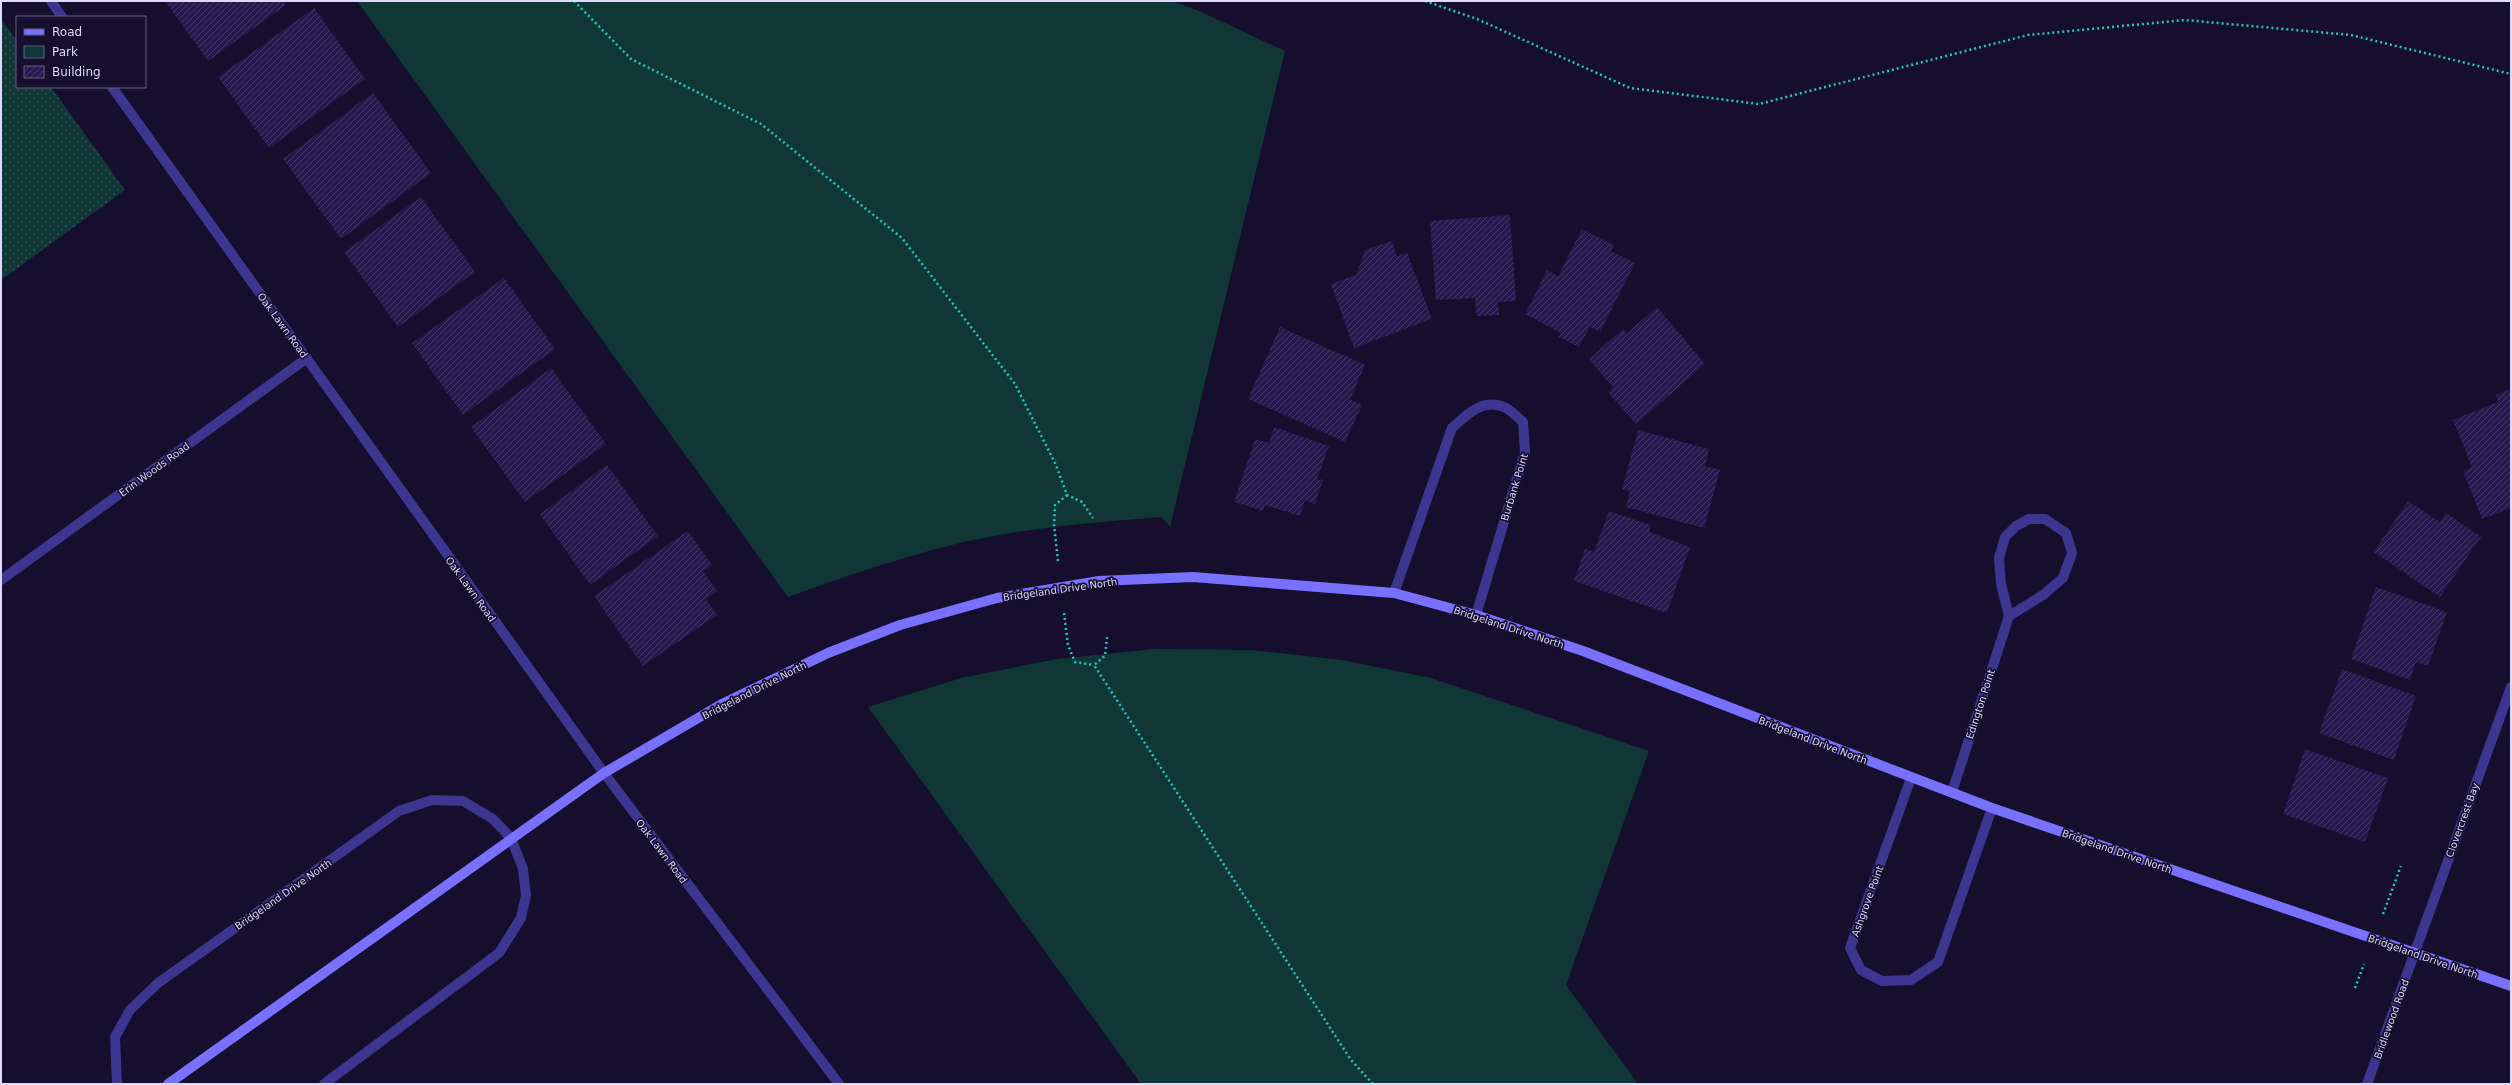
<svg xmlns="http://www.w3.org/2000/svg" width="2512" height="1085" viewBox="0 0 2512 1085" font-family="'DejaVu Sans',sans-serif">
<style>
.grass{fill:url(#grass-dots)}
.green{fill:#113636}
.building{fill:url(#building-hatch)}
.lines{fill:none;stroke-linecap:round;stroke-linejoin:round}
.path{stroke:#25c7c5;stroke-width:2.5;stroke-dasharray:2 3;stroke-linecap:butt}
.street{stroke:#3d358f;stroke-width:10}
.secondary{stroke:#7a70ff;stroke-width:10}
.labels{text-anchor:middle;stroke-width:3.5;stroke-linejoin:round;paint-order:stroke}
.street-label{font-size:10px;fill:#dfd9ff;stroke:#150e2c}
</style>
<defs>
<pattern id="grass-dots" width="8" height="8" patternUnits="userSpaceOnUse"><rect width="8" height="8" fill="#113636"/><path d="M2 2h.1M6 6h.1" fill="none" stroke="#335254" stroke-width="1.8" stroke-linecap="round"/></pattern>
<pattern id="building-hatch" width="6" height="6" patternUnits="userSpaceOnUse"><rect width="6" height="6" fill="#26194e"/><path d="M-1 1l2-2M0 6l6-6M5 7l2-2" fill="none" stroke="#453a69"/></pattern>
</defs>
<rect width="100%" height="100%" fill="#150e2c"/>
<path class="grass" d="M1,19L17,41V87H51L125,190L1,280Z"/>
<path class="green" d="M357,1H1171L1197,10L1285,51L1170,527L1162,517C1099,522 1035,527 973,540C910,554 849,575 788,597Z
M1154,649L1252,650L1342,660L1431,678L1649,751L1566,985L1638,1084H1141L868,707L961,678L1057,659Z"/>
<path class="building" d="M165,1H283L286,5L208,61Z
M314,8L365,79L269,148L218,77Z
M373,93L431,173L341,239L283,159Z
M421,197L475,272L398,327L344,252Z
M1510,215L1516,301L1498,302L1499,315L1476,316L1475,298L1436,300L1430,221Z
M1582,229L1614,245L1611,251L1635,263L1600,332L1590,327L1579,347L1559,337L1561,333L1525,314L1547,270L1558,276Z
M1392,241L1397,256L1407,253L1432,319L1354,348L1331,284L1356,275L1365,250Z
M504,278L555,349L463,415L412,343Z
M1657,307L1705,364L1636,424L1608,392L1613,388L1589,359L1623,329L1627,333Z
M1280,327L1365,365L1350,399L1362,405L1345,442L1248,399Z
M551,368L606,444L525,502L471,427Z
M2511,389V508L2482,519L2463,471L2472,467L2453,420L2498,402L2496,395Z
M1274,427L1329,446L1317,479L1323,480L1315,504L1305,500L1300,516L1265,505L1263,511L1234,502L1255,439L1269,443Z
M1638,430L1709,449L1705,466L1720,470L1704,528L1626,507L1630,491L1622,489Z
M607,465L658,536L590,585L540,514Z
M2408,501L2440,522L2446,513L2481,537L2440,597L2374,552Z
M1609,511L1651,525L1649,532L1690,547L1667,613L1574,581L1585,549L1594,552Z
M688,531L712,565L703,571L717,591L706,599L717,615L643,666L594,596Z
M2376,587L2447,612L2428,666L2416,662L2410,680L2351,659Z
M2342,669L2416,696L2394,760L2319,733Z
M2305,749L2388,778L2365,842L2283,814Z"/>
<g class="lines">
<path class="path" d="M574,1L631,59L761,124L902,238L1015,384L1056,465L1067,495L1082,502L1093,518
M1425,1L1477,19L1630,88L1759,104L2028,35L2185,20L2351,35L2511,74
M1058,561L1054,525L1055,505L1067,495
M1064,613L1068,645L1075,662L1094,665
M1107,637L1105,656L1094,665L1351,1060L1373,1084
M2383,914L2401,866
M2355,988L2364,964"/>
<path class="street" d="M51,1L62,17
M112,87L604,773L839,1084
M1,580L307,358
M1394,593L1452,428C1467,414 1484,397 1506,408C1512,411 1518,418 1523,422L1525,452L1476,615
M1911,778L1850,948L1861,970L1882,981L1911,980L1938,962L1992,808
M1952,792L2009,616L2001,584L1999,558L2005,537L2016,526L2029,519H2045L2066,533L2072,553L2063,578L2043,595L2009,616
M117,1084L115,1037L130,1010L158,983L399,811L432,800L463,801L493,819L511,838L523,869L526,895L521,918L499,953L324,1084
M2367,1084L2511,687"/>
<path class="secondary" d="M168,1084L604,773L722,704L828,653L900,625L997,598L1099,581L1193,577L1394,593L1476,615L1583,651L1992,808L2511,986"/>
</g>
<g class="labels">
<g class="street-label">
<text transform="translate(283 325) rotate(54)" y="4">Oak Lawn Road</text>
<text transform="translate(154 469) rotate(-36)" y="4">Erin Woods Road</text>
<text transform="translate(1514 487) rotate(-73)" y="4">Burbank Point</text>
<text transform="translate(471 589) rotate(54)" y="4">Oak Lawn Road</text>
<text transform="translate(1060 589) rotate(-8)" y="4">Bridgeland Drive North</text>
<text transform="translate(1509 627) rotate(18)" y="4">Bridgeland Drive North</text>
<text transform="translate(754 690) rotate(-27)" y="4">Bridgeland Drive North</text>
<text transform="translate(1980 704) rotate(-72)" y="4">Edington Point</text>
<text transform="translate(1813 740) rotate(21)" y="4">Bridgeland Drive North</text>
<text transform="translate(2462 820) rotate(-70)" y="4">Clovercrest Bay</text>
<text transform="translate(662 851) rotate(53)" y="4">Oak Lawn Road</text>
<text transform="translate(2117 851) rotate(19)" y="4">Bridgeland Drive North</text>
<text transform="translate(283 894) rotate(-35)" y="4">Bridgeland Drive North</text>
<text transform="translate(1867 901) rotate(-70)" y="4">Ashgrove Point</text>
<text transform="translate(2423 956) rotate(19)" y="4">Bridgeland Drive North</text>
<text transform="translate(2391 1019) rotate(-70)" y="4">Bridlewood Road</text>
</g>
</g>
<rect width="2512" height="1085" fill="none" stroke="#dfd9ff" stroke-width="4"/>
<rect x="16" y="16" width="130" height="72" fill="#150e2c" stroke="#665f80"/>
<rect x="24" y="29" width="20" height="6" fill="#7a70ff" stroke="#665f80"/>
<text x="52" y="36" font-size="12" fill="#dfd9ff">Road</text>
<rect x="24" y="46" width="20" height="12" fill="#113636" stroke="#665f80"/>
<text x="52" y="56" font-size="12" fill="#dfd9ff">Park</text>
<rect x="24" y="66" width="20" height="12" fill="url(#building-hatch)" stroke="#665f80"/>
<text x="52" y="76" font-size="12" fill="#dfd9ff">Building</text>
</svg>
